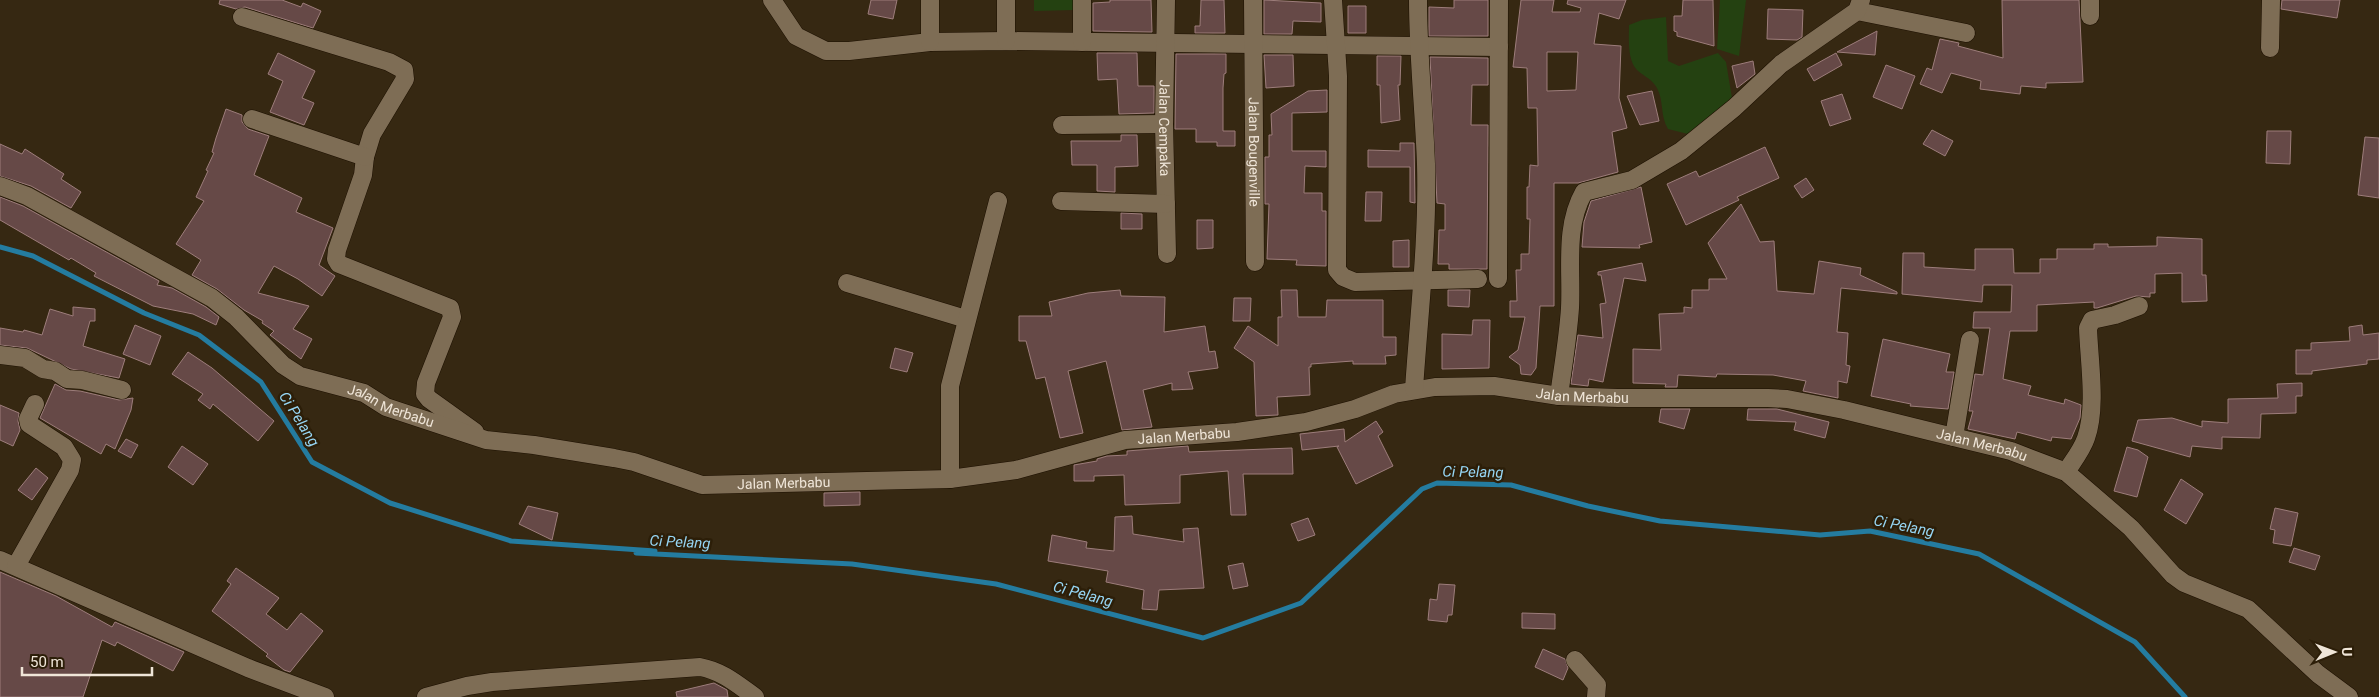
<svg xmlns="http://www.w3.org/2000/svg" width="2379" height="697" viewBox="0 0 2379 697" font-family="Roboto,sans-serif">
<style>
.green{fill:#244111}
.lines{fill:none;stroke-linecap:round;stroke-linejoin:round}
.stream{stroke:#247ca0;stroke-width:5}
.building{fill:#664947;stroke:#9d7d7b;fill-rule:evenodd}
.street-casing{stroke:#1d1000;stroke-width:19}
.street{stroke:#7e6d55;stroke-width:18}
.labels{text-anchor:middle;stroke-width:5;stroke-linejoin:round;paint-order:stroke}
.street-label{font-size:14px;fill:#efe5d8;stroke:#2c1e08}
.water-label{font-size:15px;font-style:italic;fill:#96d5f3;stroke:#2c1e08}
</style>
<rect width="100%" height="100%" fill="#362812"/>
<path class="green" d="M1034,0H1076L1075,10L1034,11Z
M1720,0H1746L1739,56L1717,49Z
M1666,17L1668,61L1679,66L1718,53L1726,62L1732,98L1688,134L1668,129C1660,116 1664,101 1657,88C1652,79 1645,77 1637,70C1627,60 1629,38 1629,25L1642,20Z"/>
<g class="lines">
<path class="stream" d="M0,247L33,256L144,313L199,335L261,382L312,462L390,503L511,541L655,551L636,553L852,564L996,584L1203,638L1301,603L1422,489L1437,483L1511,485L1588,506L1660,521L1820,535L1870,531L1979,554L2135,642L2185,697"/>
</g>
<path class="building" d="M220,0H282L301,7L303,3L321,11L313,28L245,7L236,9L219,4Z
M871,0H897L893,19L868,14Z
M1110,0H1151L1152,32L1093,31V3L1110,2Z
M1201,0H1224L1225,33H1195V26H1200Z
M1264,0L1321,3V22L1293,21L1292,34H1264Z
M1454,0H1488V36H1429V7L1454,8Z
M1521,0H1554L1552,12H1580L1581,8L1567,4L1568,0H1626L1619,19L1599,13L1594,44L1621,46L1619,98L1627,128L1612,132L1618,172L1578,183H1554V306H1540L1536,368L1531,375L1521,374L1520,365L1509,357L1518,350L1525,317H1510V301H1517L1516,270H1521V254H1529L1530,219H1527V187H1529L1530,165L1538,166L1537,108H1528L1527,68L1513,67ZM1547,52H1578L1576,90L1547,91Z
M1683,0H1713L1714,46L1677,36V32L1674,31V16H1682Z
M2002,0H2079L2083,82L2046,83V88L2021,86L2020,94L1980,89L1981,81L1951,73L1942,93L1920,84L1927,68L1932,70L1940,39L1959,43L1958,46L2003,58Z
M2282,0H2340L2337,18L2281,9Z
M1348,6H1366V33H1348Z
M1768,9L1803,10L1802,37L1797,40L1767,39Z
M1877,31L1875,55L1837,52Z
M278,53L315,71L302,98L314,103L304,125L270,112L283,81L268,74Z
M1097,53H1137L1138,86H1154V113L1119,114L1117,79L1098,80Z
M1836,53L1842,65L1814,81L1807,69Z
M1176,54H1226V73L1224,74L1223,88V131H1235V146H1217V142H1196V129H1175Z
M1264,55H1293L1294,86L1266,88Z
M1377,56H1401L1400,85H1398L1400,120L1381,123L1380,85H1377Z
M1430,57L1488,58V85H1472L1471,125H1488L1487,269H1449V264H1438L1439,230H1445V204L1437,203Z
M1753,61L1755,74L1737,88L1732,66Z
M1886,65L1915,76L1902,109L1873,97Z
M1327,90V112L1292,113V151H1326V167L1305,166L1304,193H1322V211H1326V266L1296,265L1297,260L1267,259L1269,204H1265V157H1269V135H1272L1271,114L1308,91Z
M1652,91L1659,121L1640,125L1627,96Z
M1842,94L1851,119L1830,126L1821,101Z
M226,109L242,115V122L248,129L269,136L254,175L302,198L296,212L333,228L319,265L335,276L322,296L298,279L274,266L258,293L309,306L293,329L312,339L301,359L270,335L274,331L262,323L263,321L244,310L217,289L192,275L201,260L176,244L204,201L196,197L208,171L206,170L214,153L212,152L216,138Z
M1932,130L1953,141L1945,156L1923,144Z
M2267,131H2291L2290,164L2266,163Z
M1121,135H1137L1138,166L1115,167V192L1097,191V165H1072L1071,141H1121Z
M2365,137L2379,138V198L2358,195Z
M1400,143H1414L1415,203L1410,202V167H1368V150L1400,151Z
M0,144L22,154L25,149L64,174L61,179L81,192L71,208L31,186L0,176Z
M1765,147L1779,178L1737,197L1739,200L1686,225L1667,184L1696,171L1699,177Z
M1806,178L1814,190L1802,198L1794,186Z
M1641,187L1652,242L1639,245L1640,248L1582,247L1584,222L1591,201Z
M1366,192H1382L1381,221H1365Z
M0,197L23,206L159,281L157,285L172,288L206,307L219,317L216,325L193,314L153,306L94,276L96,273L71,258L69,260L0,220Z
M1741,204L1760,242L1774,241L1777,291L1814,294L1819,261L1861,268L1860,275L1897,292V294L1841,288L1837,332L1848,333L1846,365L1850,366L1847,383L1838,381V398L1803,391L1806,381L1773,375L1717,374L1716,377L1678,375L1677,387H1665L1666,384L1633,383V349L1661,350L1659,314L1684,313V307L1692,308V290H1709V279H1727L1708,243Z
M1121,213L1142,214V229H1121Z
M1197,220H1213V248L1197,249Z
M2157,237L2202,239V275H2206L2207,301L2182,302V273L2155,274V293H2150V297L2136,296L2097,308H2094V302L2037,305V331H2010L2003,379L2031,386L2028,395L2064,404L2065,399L2081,405L2080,418L2071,439L2052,437L2051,441L2017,432L2015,439L1968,429L1973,411H1969L1975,374L1983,375L1990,328H1973L1974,312H2011L2012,285H1983L1982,302L1902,294L1903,253H1924V267L1975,270V249H2013L2014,273H2040V259H2057V249H2094V244H2108V247L2157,246Z
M1409,240V267H1393V241Z
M1642,263L1646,281L1624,278L1603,382L1589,379L1588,386L1571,384L1578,335L1603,338L1600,304L1606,303L1601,275H1598V272Z
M1120,290L1121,296L1165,297L1164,332L1205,326L1209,352L1215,351L1218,368L1188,372L1193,389L1172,390V383L1143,390L1152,427L1122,430L1106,361L1068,371L1083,433L1060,438L1045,377L1036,379L1026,341H1019V316H1052L1049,302L1088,293Z
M1281,290H1297L1298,317H1326L1327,300H1383V337H1396V355L1385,356L1386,364H1353V361L1311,364V367H1309L1310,395L1277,397L1278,415L1256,416L1254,362L1234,348L1248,326L1278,346V317H1282Z
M1448,290H1470L1469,307L1448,306Z
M1234,298H1251L1250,321H1233Z
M73,307L95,309V321H90L83,346L125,359L119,378L71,369L27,348L0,345V328L23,332L24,330L42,335L50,309L73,316Z
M1473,320H1490L1489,368L1442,369V334L1472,335Z
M135,325L161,336L150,365L123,354Z
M2362,325L2363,335L2379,333V359L2367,360V364L2312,371V374H2296V350H2311V343L2350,341L2349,327Z
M1883,339L1950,354L1946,372H1954L1948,409L1910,406L1911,404L1871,396Z
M895,348L913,353L907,372L890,368Z
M188,352L212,368L274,421L258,441L213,404L210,409L198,400L203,394L172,374Z
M2302,383V396H2296V413L2261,414L2260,438L2222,437V449L2192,446L2190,457L2132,441L2138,420L2172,418L2202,427V421L2228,423V399L2278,398L2277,384Z
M55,384L66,390L80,391L119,400L133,398L131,410L115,449L106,444L101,454L40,418Z
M0,405L19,413L18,421L20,430L13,446L0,440Z
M1661,409H1690L1684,429L1659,422Z
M1748,409H1777L1829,422L1825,438L1794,430L1796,422L1747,420Z
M1376,421L1383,432L1378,436L1393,466L1356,484L1337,447L1339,446L1302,450L1300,434L1344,429L1345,442Z
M126,439L138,445L131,458L118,451Z
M182,446L208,464L193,485L168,467Z
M1188,446L1189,452L1292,448L1293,474H1243L1246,515H1231L1228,471L1180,475V503L1125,505L1124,475L1094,476V481H1074V465L1097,461V459L1107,456L1127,455V451Z
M2127,447L2138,450L2148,457L2137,497L2114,491Z
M36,468L48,478L32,500L18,490Z
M2181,479L2203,494L2186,524L2164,510Z
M860,492V505L824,506V493Z
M528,506L558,513L552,540L519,524Z
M2275,508L2298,513L2291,546L2273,543L2275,530L2270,529Z
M1132,516L1133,534L1184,542L1183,529L1198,528L1204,588L1159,590L1157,610L1142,609L1144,590L1106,582L1108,571L1048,561L1052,535L1087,542L1086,548L1114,551L1115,517Z
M1308,518L1315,535L1298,541L1291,524Z
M2294,548L2320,556L2315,570L2289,562Z
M1243,563L1248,586L1233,589L1228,566Z
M236,568L279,598L266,614L287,630L301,613L323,631L290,672L284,670L266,656L268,654L212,611L231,584L227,581Z
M0,572L56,596L112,627L115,622L184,652L173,671L117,642L115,646L102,640L83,697H0Z
M1439,584L1455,585L1452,615H1448L1447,622L1428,620L1430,599L1437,600Z
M1522,613L1555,614V629L1522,628Z
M1543,649L1565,659L1568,668L1563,680L1535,667Z
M714,683L727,690L728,697H677L676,692Z"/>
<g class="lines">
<g class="street-casing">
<g id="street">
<path d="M772,0L796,36L826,51H849L930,42L1006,41L1499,47"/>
<path d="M1006,0V41"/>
<path d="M1082,0V42"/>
<path id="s1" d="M1166,0L1164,124L1167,254"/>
<path id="s2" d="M1253,0L1255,262"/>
<path d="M1333,0L1338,76L1337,270L1343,277L1355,282L1478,279"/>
<path d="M2090,0V16"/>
<path d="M1857,11L1966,33"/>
<path d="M242,17L389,62L404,70L405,79L372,134L365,157L363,175L337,250L336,259L339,264L450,308L452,317L426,383L425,394L429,399L475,432"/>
<path d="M930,42V0"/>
<path d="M2270,48L2271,0"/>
<path d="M252,119L365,157"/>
<path d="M1062,125L1164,124"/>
<path id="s3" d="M0,186L27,196L212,298L236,317L283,365L300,376L364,393L386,407L486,440L534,445L614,458L634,462L702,485L950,479L1016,470L1125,440L1237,432L1306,422L1355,409L1394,394L1435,387L1494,386L1559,396L1618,398H1768L1787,399L1844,410L1933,432L2011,451L2066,472L2131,528L2173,575L2184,583L2248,609L2318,674L2349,697"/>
<path d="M1061,201L1166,204"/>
<path d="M1498,279L1499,0"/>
<path d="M847,283L966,319"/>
<path d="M0,355L25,358L43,369L55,371L67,379L82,380L122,390"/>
<path d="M1414,389C1419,314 1428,239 1426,164C1424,109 1418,55 1418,0"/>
<path d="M1559,396C1563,366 1568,338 1570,308C1572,269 1564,227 1584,192L1632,180L1681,151L1734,108L1781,64L1857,11L1861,0"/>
<path d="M1954,437L1970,340"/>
<path d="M2066,472C2073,461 2082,450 2086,438C2097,407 2089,361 2088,328L2092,320L2115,315L2139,306"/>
<path d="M950,479V386L998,201"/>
<path d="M0,560L248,668L325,697"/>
<path d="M16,566L70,470L72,460L64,447L29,424L28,419L35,404"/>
<path d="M1575,660L1597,685L1596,697"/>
<path d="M426,697L467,686L492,682L700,667C722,671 737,684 755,697"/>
</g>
</g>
<use href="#street" class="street"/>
</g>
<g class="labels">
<g class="street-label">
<text dy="5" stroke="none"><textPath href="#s1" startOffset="128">Jalan Cempaka</textPath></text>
<text dy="5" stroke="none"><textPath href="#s2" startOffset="152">Jalan Bougenville</textPath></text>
<text dy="5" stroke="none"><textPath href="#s3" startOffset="1669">Jalan Merbabu</textPath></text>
<text dy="5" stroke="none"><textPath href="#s3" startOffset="454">Jalan Merbabu</textPath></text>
<text dy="5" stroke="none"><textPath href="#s3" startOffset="1264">Jalan Merbabu</textPath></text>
<text dy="5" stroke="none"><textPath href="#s3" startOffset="2074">Jalan Merbabu</textPath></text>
<text dy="5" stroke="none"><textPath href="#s3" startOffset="859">Jalan Merbabu</textPath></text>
</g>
<g class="water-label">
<text transform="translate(299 419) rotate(58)" y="5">Ci Pelang</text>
<text transform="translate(1473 472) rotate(1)" y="5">Ci Pelang</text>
<text transform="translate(1904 526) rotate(11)" y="5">Ci Pelang</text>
<text transform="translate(680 542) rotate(3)" y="5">Ci Pelang</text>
<text transform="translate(1083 594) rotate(15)" y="5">Ci Pelang</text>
</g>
</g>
<g transform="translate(2334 652) rotate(89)" stroke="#2c1e08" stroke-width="4" paint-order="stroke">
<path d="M0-4L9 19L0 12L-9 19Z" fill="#efe5d8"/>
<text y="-8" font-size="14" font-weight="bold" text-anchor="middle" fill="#efe5d8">U</text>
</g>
<path d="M22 667v8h130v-8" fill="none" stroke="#efe5d8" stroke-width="2.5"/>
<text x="30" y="667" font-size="15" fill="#efe5d8" stroke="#2c1e08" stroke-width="4" paint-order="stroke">50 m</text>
</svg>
